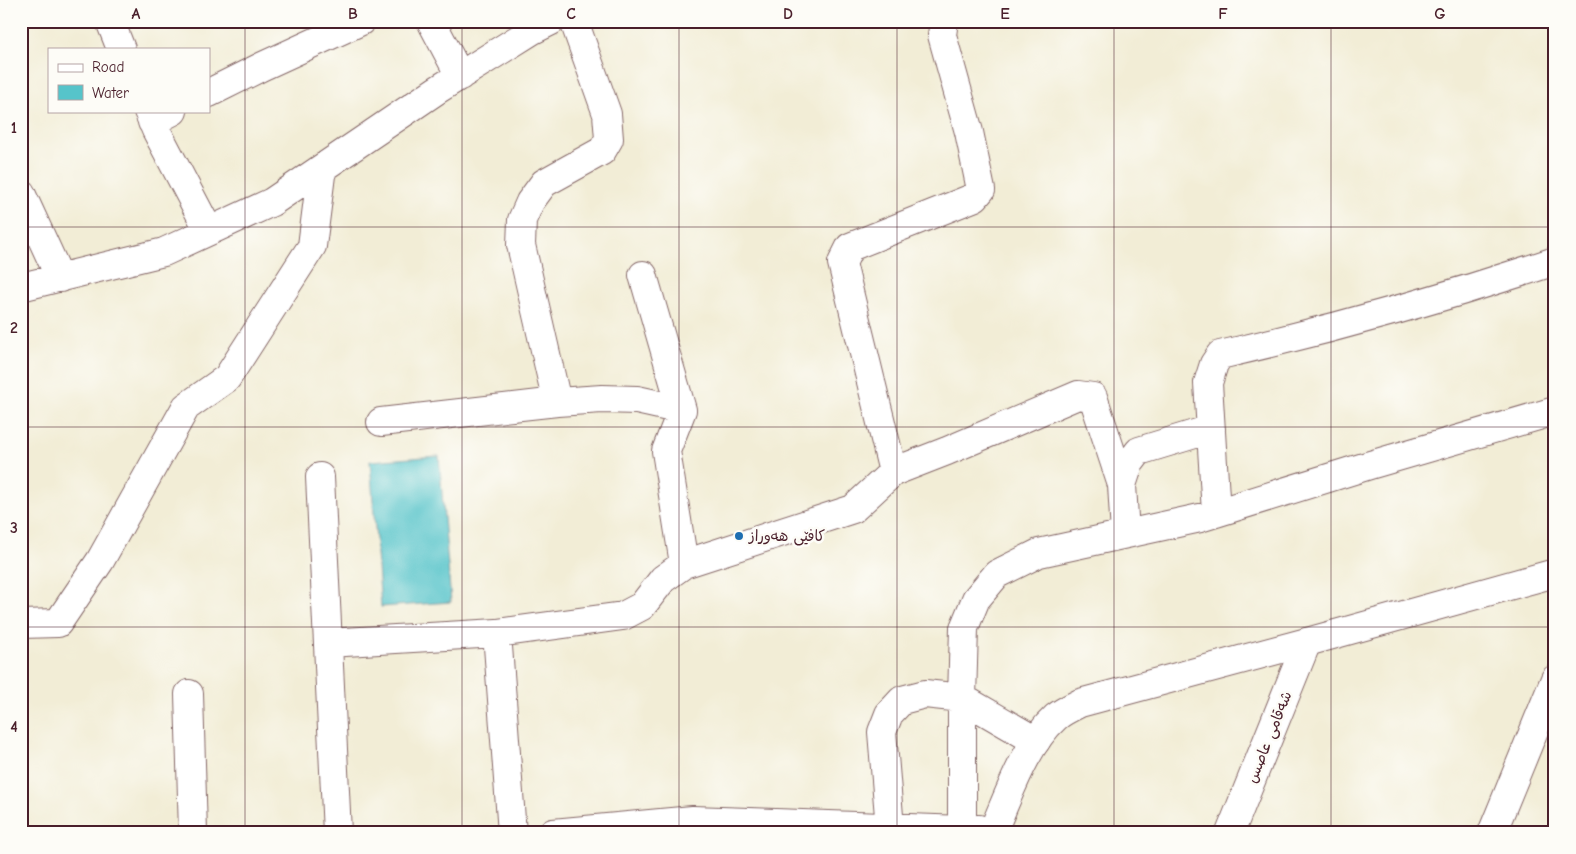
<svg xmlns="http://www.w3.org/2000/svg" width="1576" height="854" viewBox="0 0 1576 854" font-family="'Comic Neue','Playpen Sans Arabic',sans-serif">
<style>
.water{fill:#56c4ca;stroke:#50727a}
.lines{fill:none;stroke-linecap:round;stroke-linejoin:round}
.street-casing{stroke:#856767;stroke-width:30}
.secondary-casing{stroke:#856767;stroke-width:30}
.street{stroke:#fff;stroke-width:28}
.secondary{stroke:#fff;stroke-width:28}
.grid{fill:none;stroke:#4a1f2b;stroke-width:1;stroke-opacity:0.55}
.poi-dot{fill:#1f6fb2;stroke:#fdfcf7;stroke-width:2}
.labels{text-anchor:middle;stroke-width:5;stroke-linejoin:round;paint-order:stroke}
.poi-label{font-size:15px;fill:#4a1f2b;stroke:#fdfcf7;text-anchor:start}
.street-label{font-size:15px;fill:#4a1f2b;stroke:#fdfcf7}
.neatline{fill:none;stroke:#4a1f2b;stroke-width:2}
.grid-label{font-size:16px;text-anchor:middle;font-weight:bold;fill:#4a1f2b}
</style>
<rect width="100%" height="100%" fill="#fdfcf7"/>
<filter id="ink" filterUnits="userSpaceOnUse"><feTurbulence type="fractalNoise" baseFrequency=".02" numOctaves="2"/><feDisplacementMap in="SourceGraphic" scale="10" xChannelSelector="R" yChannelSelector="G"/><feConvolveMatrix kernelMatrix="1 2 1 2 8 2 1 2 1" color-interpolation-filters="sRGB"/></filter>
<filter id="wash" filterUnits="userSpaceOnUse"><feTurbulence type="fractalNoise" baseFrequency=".0096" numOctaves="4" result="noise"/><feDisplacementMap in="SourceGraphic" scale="20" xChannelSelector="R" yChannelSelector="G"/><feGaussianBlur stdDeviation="1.12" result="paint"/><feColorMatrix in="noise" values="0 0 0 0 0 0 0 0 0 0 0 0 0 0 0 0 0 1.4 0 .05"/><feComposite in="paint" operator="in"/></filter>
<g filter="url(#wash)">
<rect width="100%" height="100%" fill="#f2edd6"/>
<path class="water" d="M439,456L451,602L381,607L370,461Z"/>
</g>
<g filter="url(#ink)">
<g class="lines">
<g class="street-casing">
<path id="street" d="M110,21L121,49
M431,21L460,76
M209,93L263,66L361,21
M148,111L156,130L209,231
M152,122L173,111
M21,193L60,278
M643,275L682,410L666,451L684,564
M21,287L164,252L272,202L437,90L533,30L551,21
M557,402L521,245L522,220L530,202L544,183L602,151L609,139L607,114L574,21
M381,422L557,402L602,399L637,400L682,410
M893,472L842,263L850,247L975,197L981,190L969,132L942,35L944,21
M320,477L337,833
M1122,485L1129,464L1139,451L1211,429
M1216,513L1208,383L1214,364L1220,355C1333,329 1445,298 1555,261
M21,624L58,623L100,561L186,407L227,378L312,246L321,175L324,167
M328,643L497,633
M189,694L193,833
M890,828L882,732L889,714L902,700L925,694L962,698L1036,741
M962,830V698L964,628L976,599L997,574L1039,553L1200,518L1370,465L1555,411
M512,833L497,633L623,616L642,606L663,579L684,564L853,509L893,472L947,451L1078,395L1093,397L1122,485L1125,534
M553,833L693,820
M695,833L693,820L962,830L979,829
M1230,833L1307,642
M1492,833L1555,679"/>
</g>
<g class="secondary-casing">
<path id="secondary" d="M992,833C1009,795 1025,745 1056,717C1063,711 1072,707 1080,703L1307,642L1555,573"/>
</g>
<use href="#street" class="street"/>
<use href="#secondary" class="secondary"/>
</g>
</g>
<path class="grid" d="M245,21V833M462,21V833M679,21V833M897,21V833M1114,21V833M1331,21V833M21,227H1555M21,427H1555M21,627H1555"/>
<circle class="poi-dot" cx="739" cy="536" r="5"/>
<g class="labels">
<g class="poi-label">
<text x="749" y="541">کافێی هەوراز</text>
</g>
<g class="street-label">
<text transform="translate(1269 737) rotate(-68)" y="5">شه‌قامی عاصس</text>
</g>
</g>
<rect width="1576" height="854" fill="none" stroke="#fdfcf7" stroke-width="55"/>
<rect x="48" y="48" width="162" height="65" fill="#fdfcf7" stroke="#b5a4a5"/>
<rect x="58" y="64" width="25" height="8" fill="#ffffff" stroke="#b5a4a5"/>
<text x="92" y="72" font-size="15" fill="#4a1f2b">Road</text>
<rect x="58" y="85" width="25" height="15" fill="#56c4ca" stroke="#b5a4a5"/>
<text x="92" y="98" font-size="15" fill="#4a1f2b">Water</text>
<rect x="28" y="28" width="1520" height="798" class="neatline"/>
<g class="grid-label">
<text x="136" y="19">A</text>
<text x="353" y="19">B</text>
<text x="571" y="19">C</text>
<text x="788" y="19">D</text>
<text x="1005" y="19">E</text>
<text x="1223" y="19">F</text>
<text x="1440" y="19">G</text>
<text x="14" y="133">1</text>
<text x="14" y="333">2</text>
<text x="14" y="533">3</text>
<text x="14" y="732">4</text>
</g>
</svg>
